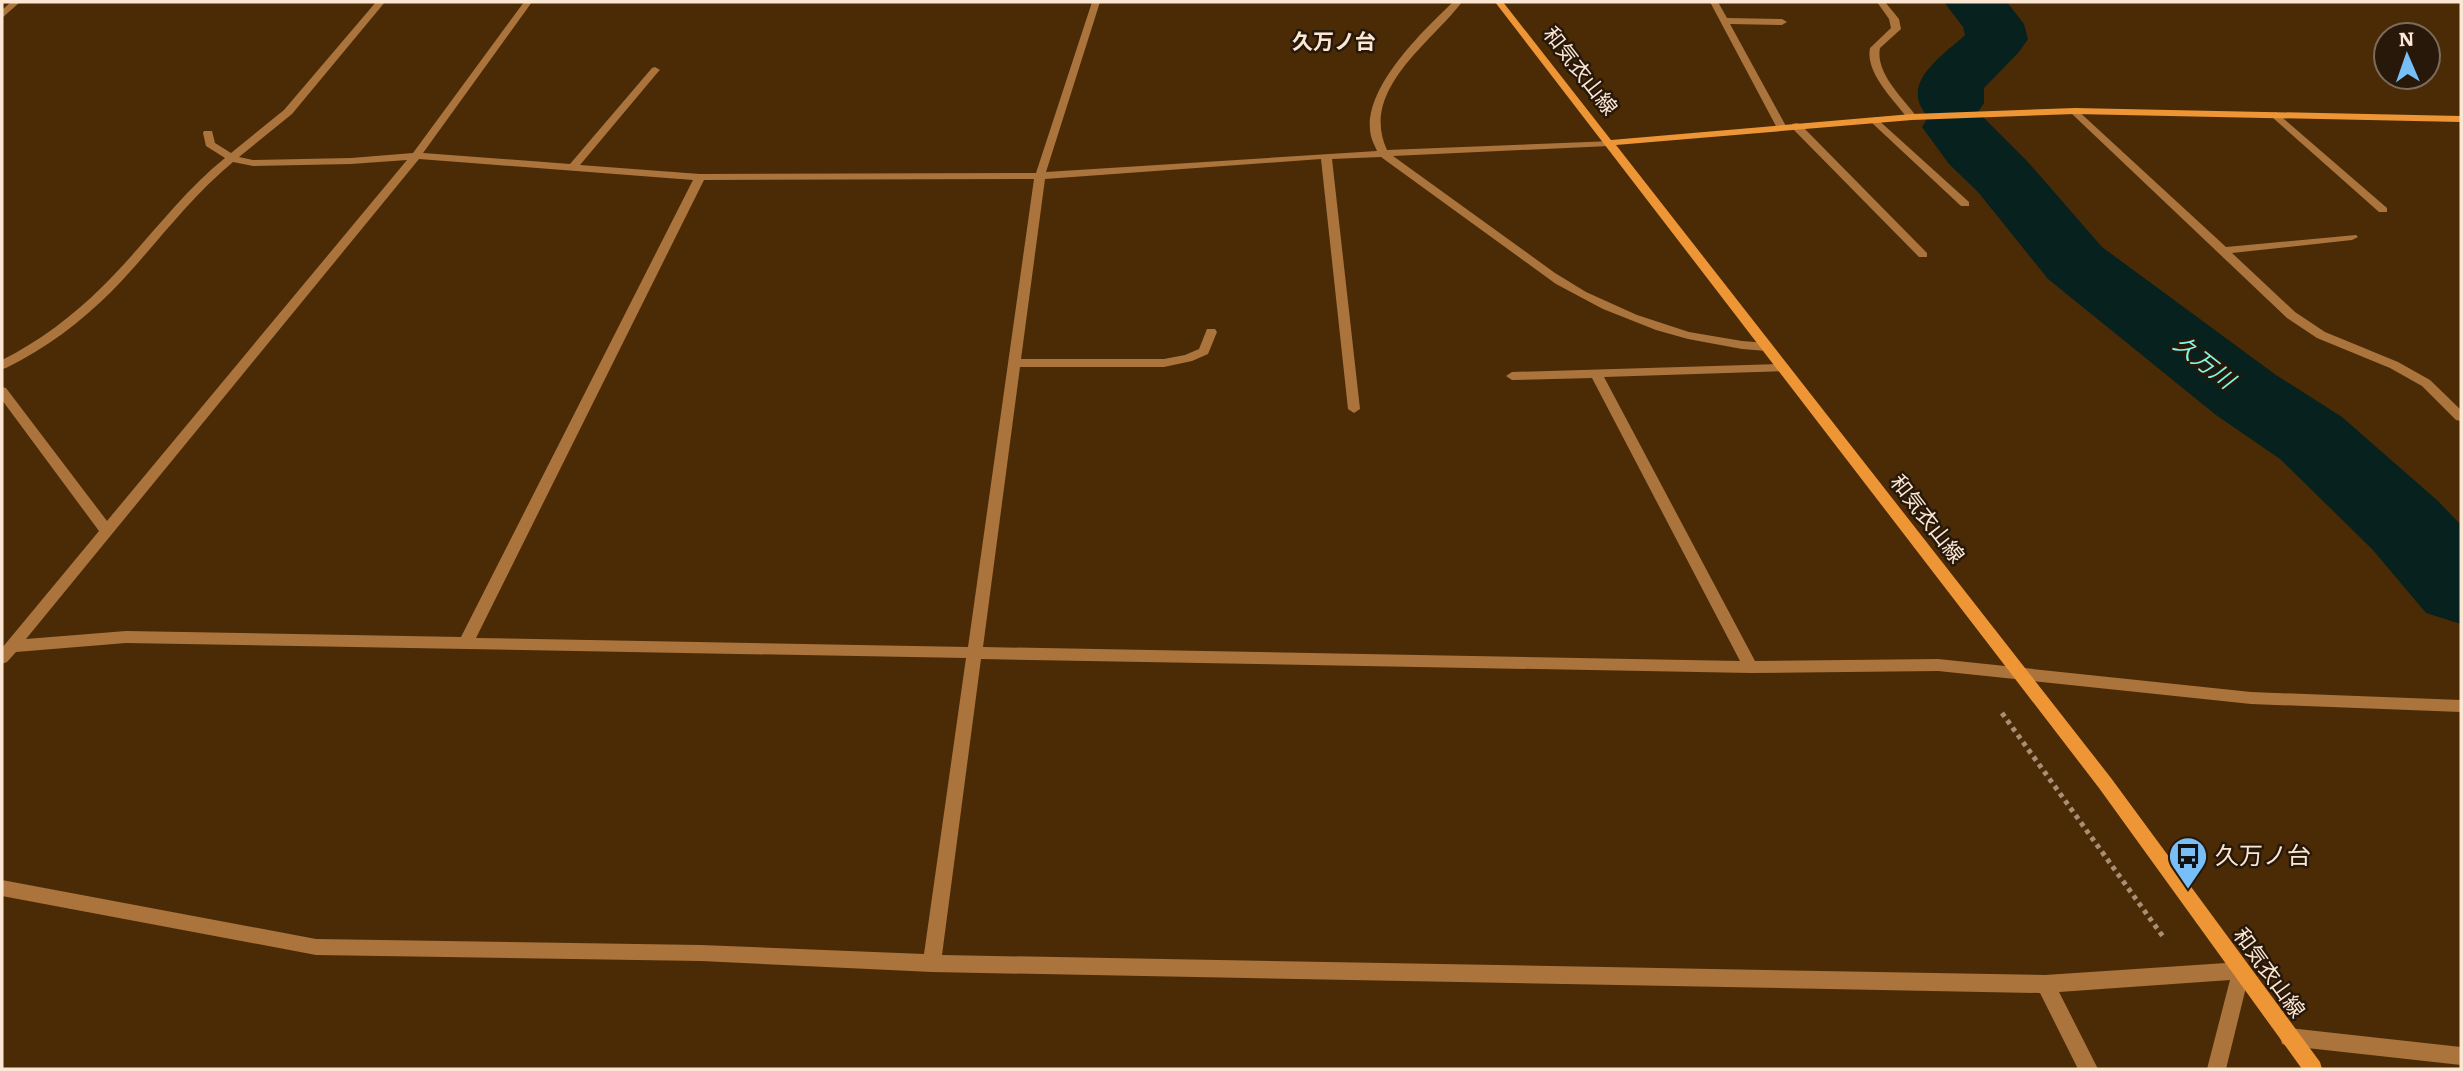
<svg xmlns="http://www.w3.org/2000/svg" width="2463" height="1071" viewBox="0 0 2463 1071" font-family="Literata,'Noto Sans JP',serif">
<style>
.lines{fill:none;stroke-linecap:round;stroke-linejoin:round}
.river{fill:#07211e;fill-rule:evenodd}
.path{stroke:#a98f73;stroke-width:5;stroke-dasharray:4.5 4.5;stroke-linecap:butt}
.street{fill:#ab743d;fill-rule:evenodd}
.secondary{fill:#ee9635;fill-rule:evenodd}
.labels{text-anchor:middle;stroke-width:5;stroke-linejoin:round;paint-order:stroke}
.far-quarter-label{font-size:21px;font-weight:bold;fill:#fce7d4;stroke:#27180a}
.street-label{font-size:21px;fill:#fce7d4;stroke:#27180a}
.water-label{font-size:23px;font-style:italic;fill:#7ef9e9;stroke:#27180a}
.near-poi-label{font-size:24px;fill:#fce7d4;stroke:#27180a;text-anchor:start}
</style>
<rect width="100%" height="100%" fill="#4b2b06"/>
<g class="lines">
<path class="river" d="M1944,2H2007L2024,24L2028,39L2019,52L1984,88V103L1978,112L2028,162L2102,247L2276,375L2342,417L2438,501L2461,525V624L2426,613L2372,549L2280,459L2216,415L2048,279L1978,192L1949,164L1922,127L1928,117C1898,84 1941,57 1965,35L1963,27Z"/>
<path class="path" d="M2002,713L2164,938"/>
<path class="street" d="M11,2H20L2,18V10Z
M376,2H385L292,114L239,157L253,160L351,158L413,153L524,2H532L423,153L570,164L652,68L655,67L660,70L658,72L580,165L700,174L1036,173L1092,2H1100L1046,172L1377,151C1375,146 1372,141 1371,136C1360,90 1424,30 1453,2H1462C1431,43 1359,90 1387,150L1613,141L1614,143L1609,146L1393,156L1555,273L1586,292L1637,315L1689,332L1742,341L1767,343L1773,347L1767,351L1742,349L1688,339L1656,330L1603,309L1556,284L1381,157L1332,159L1360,409L1354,413L1348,409L1321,159L1045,179L1021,359H1164L1185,355L1199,349L1207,329H1215L1217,332L1208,354L1192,361L1164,367H1020L983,647L1740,661L1592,378L1512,380L1506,376L1512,372L1784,364L1788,365L1790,368L1788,371L1604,377L1755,661L1938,659L2251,692L2461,700V712L2251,704L1938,671L1751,673L981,659L942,955L2045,975L2241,962L2247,965L2250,971L2226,1069H2207L2230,980L2059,992L2098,1069H2078L2040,993L932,972L701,961L316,955L2,896V880L316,939L701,945L924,954L966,658L126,643L16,652L7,662L2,664V648L99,531L2,400V387L6,388L107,521L407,160L351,164L253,166L233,162C187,200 153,249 111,292C81,322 45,349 6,368L2,369V360C38,342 73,316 102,287C144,246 178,196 225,158L206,146L203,133L204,131H212L215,143L231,153L284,110ZM419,159L693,180L461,637L126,631L26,639ZM1034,179L968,647L476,638L704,180Z
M1710,2H1718L1727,18L1782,19L1787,22L1782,25L1730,24L1787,128L1786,130L1777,128Z
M1877,2H1885L1899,19L1901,29L1880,48C1875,73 1903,98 1917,117L1916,119H1908C1894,100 1865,73 1870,48L1891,28L1889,19Z
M2075,108L2226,247L2356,235L2358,237L2352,240L2232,253L2295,312L2325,332L2398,362L2430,380L2461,410V421L2456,420L2422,386L2390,368L2317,338L2287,318L2071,113L2070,111Z
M2276,112L2387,208V212H2379L2272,117V113Z
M1875,117L1969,202V206H1961L1871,122L1870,120Z
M1796,123L1800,124L1927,253V257H1919L1792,128V124Z
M2289,1028L2461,1047V1065L2289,1046L2282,1044L2280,1037L2282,1030Z"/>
<path class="secondary" d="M1495,2H1503L1611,140L1912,114L2075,108L2461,116V122L2075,114L1912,120L1616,145L2111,778L2320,1062L2322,1069H2302L2099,788Z"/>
</g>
<defs>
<g id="bus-pin" transform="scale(2.0125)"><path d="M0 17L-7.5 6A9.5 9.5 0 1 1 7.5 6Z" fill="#78bff8" stroke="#27180a"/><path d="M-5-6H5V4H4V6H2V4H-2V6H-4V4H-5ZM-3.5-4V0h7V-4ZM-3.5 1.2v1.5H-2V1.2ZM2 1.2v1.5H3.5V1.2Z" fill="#111"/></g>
</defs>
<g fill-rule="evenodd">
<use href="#bus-pin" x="2188" y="856"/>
</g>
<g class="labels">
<g class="far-quarter-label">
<text x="1334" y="49">久万ノ台</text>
</g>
<g class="street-label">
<text transform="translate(1580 71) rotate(52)" y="7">和気衣山線</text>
<text transform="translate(1927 519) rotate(52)" y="7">和気衣山線</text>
<text transform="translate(2269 973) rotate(54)" y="7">和気衣山線</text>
</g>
<g class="water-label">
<text transform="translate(2204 362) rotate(38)" y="8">久万川</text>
</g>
<g class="near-poi-label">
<text x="2215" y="864">久万ノ台</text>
</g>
</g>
<rect width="2463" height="1071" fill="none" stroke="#fce7d4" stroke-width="7"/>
<g transform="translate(2407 56) rotate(358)"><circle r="33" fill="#27180a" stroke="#7c6b5b" stroke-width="2"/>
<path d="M0-5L12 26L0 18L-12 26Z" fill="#78bff8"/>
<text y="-10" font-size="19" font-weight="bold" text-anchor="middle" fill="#fce7d4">N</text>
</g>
</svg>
